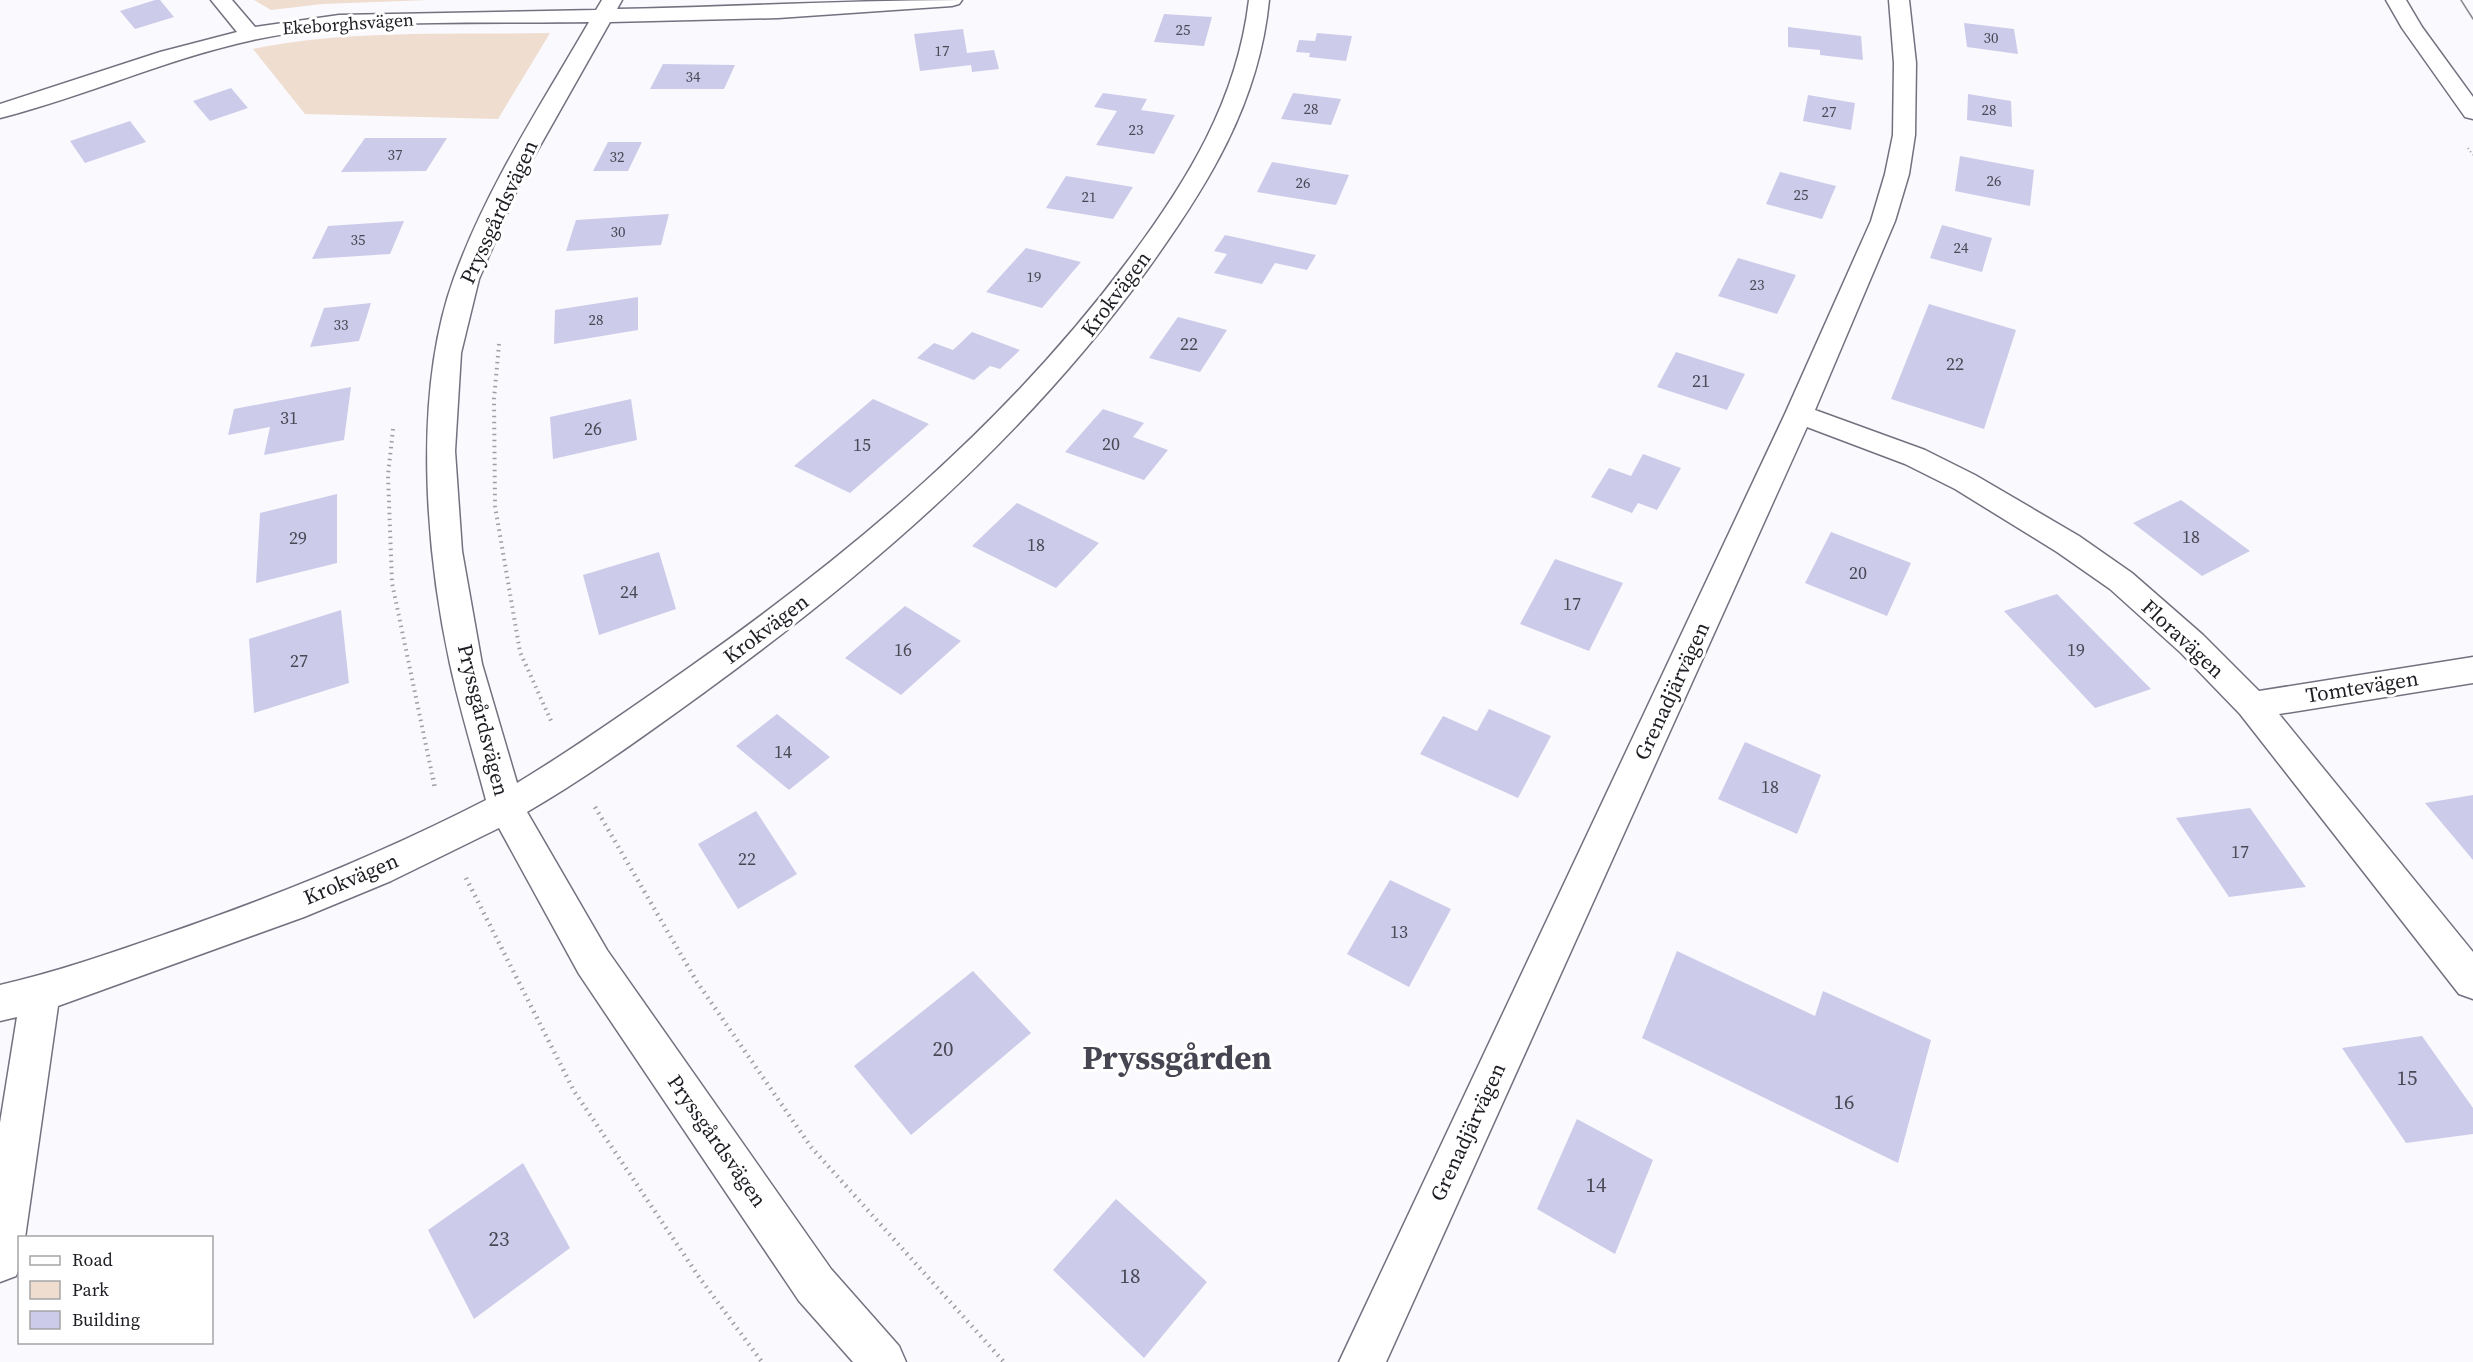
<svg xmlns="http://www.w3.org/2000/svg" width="2473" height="1362" viewBox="0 0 2473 1362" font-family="'Source Serif 4',serif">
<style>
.green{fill:#efddd0}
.building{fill:#cdcbea}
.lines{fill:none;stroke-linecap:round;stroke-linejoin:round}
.street-casing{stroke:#72717f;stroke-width:3}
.secondary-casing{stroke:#72717f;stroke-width:3}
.path-far2{stroke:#9f9ea2;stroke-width:2;stroke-dasharray:1 3;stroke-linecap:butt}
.path-far1{stroke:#9f9ea2;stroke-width:4;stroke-dasharray:1.5 4.5;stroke-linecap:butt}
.path{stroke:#9f9ea2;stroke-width:4.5;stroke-dasharray:1.5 5;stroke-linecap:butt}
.street{fill:#fff;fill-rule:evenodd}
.secondary{fill:#fff;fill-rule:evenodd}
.tram{stroke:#8b8a8f;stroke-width:1.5}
.labels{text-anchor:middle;stroke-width:6;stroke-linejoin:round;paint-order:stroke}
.far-number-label{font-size:15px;fill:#4a4855}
.far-street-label{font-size:18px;fill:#1e1d23;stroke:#fff}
.number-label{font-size:18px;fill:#4a4855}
.street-label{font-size:21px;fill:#1e1d23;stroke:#fff}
.near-number-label{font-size:21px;fill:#4a4855}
.near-district-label{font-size:33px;font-weight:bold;fill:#464552;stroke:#fff}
</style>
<rect width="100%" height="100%" fill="#faf9fd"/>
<path class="green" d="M254,0H429L322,4L271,10Z
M550,33L498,119L305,114L253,49C349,29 452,35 550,33Z"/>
<path class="building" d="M155,0H160L174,17L135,29L120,11Z
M1164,14L1212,17L1204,46L1154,42Z
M1964,23L2014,29L2018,54L1967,47Z
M1788,27L1861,36L1863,60L1820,55V50L1788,47Z
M963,29L967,53L994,50L999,69L972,72L971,65L920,71L914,34Z
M1317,33L1352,36L1346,61L1309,57L1310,53L1296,52L1299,40L1315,41Z
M663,64L735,65L724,89H650Z
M231,88L248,108L210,121L193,101Z
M1103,93L1147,99L1141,110L1175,115L1154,154L1096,145L1117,111L1094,107Z
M1293,93L1341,99L1331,125L1281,119Z
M1968,94L2011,101L2012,127L1967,120Z
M1808,95L1855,103L1851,130L1803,121Z
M130,121L146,142L85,163L70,141Z
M365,138H447L426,171L341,172Z
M608,142H642L628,171H593Z
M1960,156L2034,170L2030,206L1955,191Z
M1272,162L1349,175L1336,205L1257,192Z
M1780,172L1836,186L1822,219L1766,204Z
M1066,176L1133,187L1113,219L1046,208Z
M669,214L661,245L566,251L576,220Z
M404,221L390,254L312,259L328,226Z
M1942,225L1992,238L1982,272L1930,258Z
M1225,235L1316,255L1307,270L1275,263L1262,284L1214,273L1227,254L1214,251Z
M1026,248L1081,262L1042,308L986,292Z
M1738,258L1796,275L1777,314L1718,296Z
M638,297V330L554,344L555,310Z
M371,303L359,341L310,347L324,308Z
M1929,304L2016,330L1984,429L1891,399Z
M1178,317L1227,330L1200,372L1149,358Z
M972,332L1020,350L1000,369L990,366L974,380L917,358L934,343L953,350Z
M1676,352L1745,374L1727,410L1657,387Z
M351,387L344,440L264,455L270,427L228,435L234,409Z
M631,399L637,440L553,459L550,417Z
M873,399L929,424L850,493L794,466Z
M1103,409L1144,423L1133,437L1168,450L1144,480L1065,452Z
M1643,454L1681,468L1657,510L1638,503L1632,513L1591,497L1609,468L1631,476Z
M337,494V563L256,583L260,513Z
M2181,500L2250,551L2202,576L2133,523Z
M1017,503L1099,543L1056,588L972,546Z
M1831,532L1911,563L1887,616L1805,583Z
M659,552L676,609L599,635L583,575Z
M1555,559L1623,583L1589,651L1520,624Z
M2057,594L2151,689L2095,708L2004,611Z
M905,606L961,641L901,695L845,658Z
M341,610L349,683L254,713L249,639Z
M1489,709L1551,736L1518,798L1420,754L1443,716L1477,731Z
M777,714L830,757L789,790L736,746Z
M1745,742L1821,775L1797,834L1718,799Z
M2473,795V860L2425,803Z
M2250,808L2306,887L2229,897L2176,818Z
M756,811L797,874L738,909L698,844Z
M1390,880L1451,909L1409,987L1347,954Z
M1677,951L1815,1016L1823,991L1931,1040L1898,1163L1642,1038Z
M973,971L1031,1033L911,1135L854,1066Z
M2422,1036L2473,1108V1134L2406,1143L2342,1048Z
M1577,1119L1653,1160L1615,1254L1537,1209Z
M523,1163L570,1248L474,1319L428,1230Z
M1116,1199L1207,1282L1144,1358L1053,1270Z"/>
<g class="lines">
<g class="street-casing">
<path id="street" d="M211,0H232L255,27L339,15L596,10L602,0H622L617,9C732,7 847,0 962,0L959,4L952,6L778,18L610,22L523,176L479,279L461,353L455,451L462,551L482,664L517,783C575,748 631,708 687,669C852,553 1006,424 1127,262C1187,182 1237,101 1249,0H1269C1259,104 1207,187 1147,270C1026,437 872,570 706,691C648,733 589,776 527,812L607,950L831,1269L899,1346L906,1362H853L799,1301L579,974L499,828L391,881L304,917L58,1006L25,1238H20V1266L16,1276L0,1282V1123L17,1017L0,1021V985C57,972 111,953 166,934C276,896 383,853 486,800C474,755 460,710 450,664C425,548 413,391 454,278C487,187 541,105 589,22C481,24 358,17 253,40C166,59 86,96 0,118V104L160,52L237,32Z
M1889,0H1909L1916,63L1915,135L1909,174L1895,221L1815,410L1925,450L1975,475L2079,536L2132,573L2203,635L2259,691L2473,657V683L2279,714L2473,952V999L2459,994L2240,714L2181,653L2110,589L2057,552L1955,489L1905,464L1807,427L1386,1362H1339L1785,414L1871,221L1885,174L1893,135L1894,63Z"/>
</g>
<g class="secondary-casing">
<path id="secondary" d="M2386,0H2406L2422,27L2473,97V119L2465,117L2402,28Z"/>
</g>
<path class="path-far2" d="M2468,148L2473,155"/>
<path class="path-far1" d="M499,344L494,399L495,506L520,652L552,723
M393,429L388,475L392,583L433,779"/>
<path class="path" d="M433,778L435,789
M595,807L697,982L811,1147L1004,1362
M466,878L574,1091L699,1277L762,1362"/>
<use href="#street" class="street"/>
<use href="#secondary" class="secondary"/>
<path class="tram" d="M2461,0L2473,19"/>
</g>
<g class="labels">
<g class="far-number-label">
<text x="1183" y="35">25</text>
<text x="1991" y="43">30</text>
<text x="942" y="56">17</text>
<text x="693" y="82">34</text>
<text x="1311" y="114">28</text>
<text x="1989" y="115">28</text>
<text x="1829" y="117">27</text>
<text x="1136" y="135">23</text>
<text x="395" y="160">37</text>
<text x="617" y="162">32</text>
<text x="1994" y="186">26</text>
<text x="1303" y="188">26</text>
<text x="1801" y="200">25</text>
<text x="1089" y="202">21</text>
<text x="618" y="237">30</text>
<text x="358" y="245">35</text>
<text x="1961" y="253">24</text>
<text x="1034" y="282">19</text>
<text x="1757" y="290">23</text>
<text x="596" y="325">28</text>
<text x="341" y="330">33</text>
</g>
<g class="far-street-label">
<text transform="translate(348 24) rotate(-4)" y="6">Ekeborghsvägen</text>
</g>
<g class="number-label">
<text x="1189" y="350">22</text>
<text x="1955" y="370">22</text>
<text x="1701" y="387">21</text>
<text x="289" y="424">31</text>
<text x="593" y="435">26</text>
<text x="1111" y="450">20</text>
<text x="862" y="451">15</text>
<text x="2191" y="543">18</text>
<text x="298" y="544">29</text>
<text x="1036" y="551">18</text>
<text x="1858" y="579">20</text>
<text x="629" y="598">24</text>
<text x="1572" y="610">17</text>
<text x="903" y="656">16</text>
<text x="2076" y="656">19</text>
<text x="299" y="667">27</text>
<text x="783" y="758">14</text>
<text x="1770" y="793">18</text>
<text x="2240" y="858">17</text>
<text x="747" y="865">22</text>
<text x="1399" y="938">13</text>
</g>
<g class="street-label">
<text transform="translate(499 212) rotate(-65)" y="7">Pryssgårdsvägen</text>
<text transform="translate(1116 294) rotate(-53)" y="7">Krokvägen</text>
<text transform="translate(766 629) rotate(-37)" y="7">Krokvägen</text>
<text transform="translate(2183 639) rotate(43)" y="7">Floravägen</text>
<text transform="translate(2362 687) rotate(-9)" y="7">Tomtevägen</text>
<text transform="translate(1672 691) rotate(-65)" y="7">Grenadjärvägen</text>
<text transform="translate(483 720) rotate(76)" y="7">Pryssgårdsvägen</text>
<text transform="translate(351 879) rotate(-23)" y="7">Krokvägen</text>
<text transform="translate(1468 1132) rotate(-65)" y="7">Grenadjärvägen</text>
<text transform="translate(717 1141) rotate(55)" y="7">Pryssgårdsvägen</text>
</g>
<g class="near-number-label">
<text x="943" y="1056">20</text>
<text x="2407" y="1085">15</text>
<text x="1844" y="1109">16</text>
<text x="1596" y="1192">14</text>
<text x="499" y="1246">23</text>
<text x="1130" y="1283">18</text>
</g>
<g class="near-district-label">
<text x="1177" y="1069">Pryssgården</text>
</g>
</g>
<rect x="18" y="1236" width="195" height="108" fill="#ffffff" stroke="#a5a5a7" stroke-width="1.5"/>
<rect x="30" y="1256" width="30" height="9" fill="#ffffff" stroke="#a5a5a7" stroke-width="1.5"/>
<text x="72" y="1266" font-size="18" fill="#1e1d23">Road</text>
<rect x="30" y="1281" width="30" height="18" fill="#efddd0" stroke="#a5a5a7" stroke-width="1.5"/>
<text x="72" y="1296" font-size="18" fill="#1e1d23">Park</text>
<rect x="30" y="1311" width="30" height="18" fill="#cdcbea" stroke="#a5a5a7" stroke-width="1.5"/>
<text x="72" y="1326" font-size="18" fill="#1e1d23">Building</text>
</svg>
